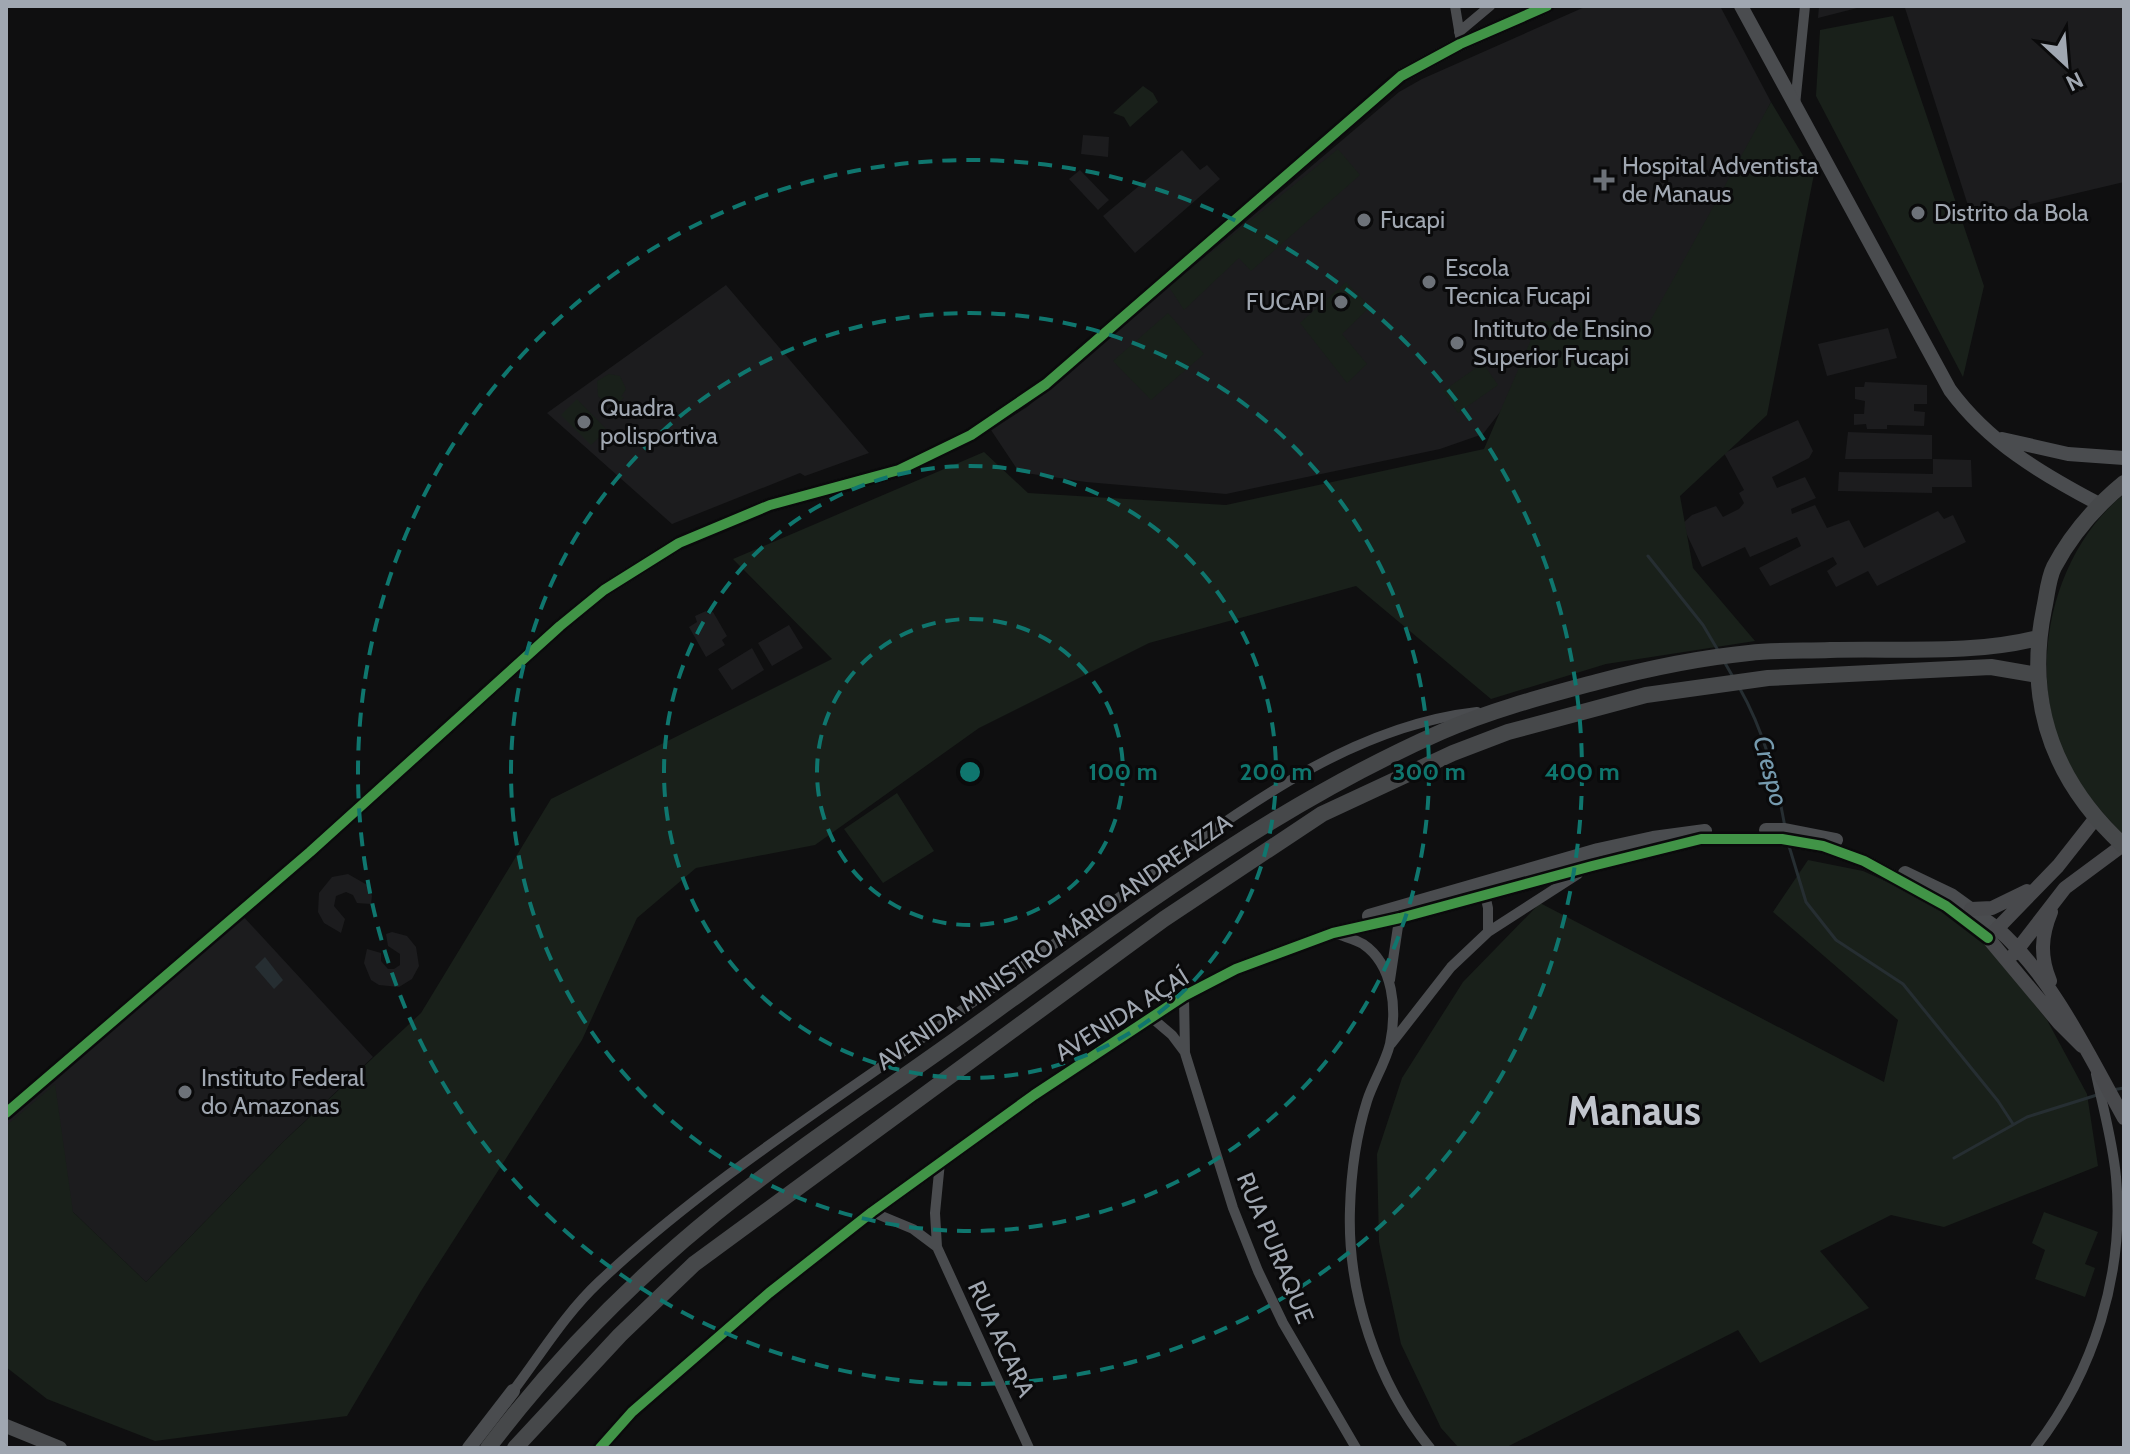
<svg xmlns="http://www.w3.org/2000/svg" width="2130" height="1454" viewBox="0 0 2130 1454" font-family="Cabin,sans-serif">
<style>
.built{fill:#1c1c1e}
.green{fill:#19201a}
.water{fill:#262e32}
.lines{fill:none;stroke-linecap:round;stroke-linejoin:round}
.stream{stroke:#262e32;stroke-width:3}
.minor{stroke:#4a4c4f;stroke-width:10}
.tertiary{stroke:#4a4c4f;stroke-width:14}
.secondary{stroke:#48494c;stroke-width:14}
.primary{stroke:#46484a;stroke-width:16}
.cycleway-casing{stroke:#0a0a0b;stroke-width:15}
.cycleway{stroke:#419447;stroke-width:10}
.ring{fill:none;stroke:#0f766e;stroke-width:4;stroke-dasharray:14 10}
.poi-dot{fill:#6d7279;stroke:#0a0a0b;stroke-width:3}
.labels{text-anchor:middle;stroke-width:6;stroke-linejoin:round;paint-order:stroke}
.poi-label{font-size:24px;fill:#a0a7b1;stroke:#0a0a0b;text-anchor:start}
.street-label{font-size:24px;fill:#a0a7b1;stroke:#0a0a0b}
.water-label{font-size:26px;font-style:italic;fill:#759aae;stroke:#0a0a0b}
.town-label{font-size:40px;font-weight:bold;fill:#c1c5cd;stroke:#0a0a0b}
.centre{fill:#0f766e;stroke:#0a0a0b;stroke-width:4}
.ring-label{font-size:24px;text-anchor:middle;font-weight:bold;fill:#0f766e;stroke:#0a0a0b;stroke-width:6;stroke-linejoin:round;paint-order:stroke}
</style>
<rect width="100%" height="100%" fill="#0f0f10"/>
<path class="built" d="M1587,6H1720L1771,102L1605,432L1511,398L1483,434L1440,449L1226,494L1086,482L1019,472L991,430L1027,407L1399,92L1422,79Z
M1819,6H1865L1818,18Z
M1913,6H2124V182L1972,218L1905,8Z
M1083,135L1109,137L1108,157L1081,154Z
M1182,150L1200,170L1207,165L1220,179L1135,253L1103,216Z
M1080,170L1109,200L1098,210L1069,179Z
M726,285L869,453L805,476L800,473L672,524L547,413Z
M1888,328L1897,358L1827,376L1818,344Z
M1865,382L1927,385V404H1914V411L1925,412L1924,426L1887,425V429H1867L1866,424L1854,425V414H1864L1865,401L1855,399V387H1864Z
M1798,420L1813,451L1809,458L1772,477L1777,488L1805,477L1816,498L1791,509L1792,514L1815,505L1827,528L1849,520L1864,548L1938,511L1944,519L1953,515L1966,542L1877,586L1868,571L1836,587L1827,571L1837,564L1833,557L1770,586L1759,568L1801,546L1797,537L1750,557L1745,547L1702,567L1682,524L1692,515L1716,506L1723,517L1739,509L1744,503L1739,493L1744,490L1724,453Z
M1848,432L1932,435V459H1845Z
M1933,459L1971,460L1972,487H1932V493L1838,491L1839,472L1933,474Z
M706,611L708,614L713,612L727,636L722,640L725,645L706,657L689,627L697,622L695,616Z
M789,625L803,648L772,666L758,643Z
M752,648L764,670L732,690L718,669Z
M348,874L369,886L372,896L371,904L357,903L353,895L346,892L336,896L334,906L345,919L341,933L324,923L318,912L319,893L332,877Z
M241,914L373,1057L284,1141L146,1282L73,1212L6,1130V1116Z
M392,932L407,936L416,947L419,966L412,979L399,987L379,985L371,980L364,963L367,949L381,953V961L388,969H394L400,965V954L388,946L386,934Z"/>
<path class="green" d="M1893,16L1984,286L1963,377L1816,96L1820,30Z
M1143,86L1153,93L1158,102L1130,127L1124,117L1113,113Z
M1771,102L1814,174L1767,415L1680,496L1693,568L1755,641L1606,664L1491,699L1356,586L1149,643L979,728L815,845L696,868L637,918L582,1040L421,1291L347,1416L155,1441L47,1399L6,1367V1126L55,1084L73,1212L146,1282L284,1141L421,1013L551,799L832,659L733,559L984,452L1028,493L1226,505L1484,449L1539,321L1648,325Z
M1338,149L1360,175L1251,271L1239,258L1184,310L1169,287Z
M1346,282L1370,307L1342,334L1367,364L1347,383L1300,323Z
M1168,313L1204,354L1151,400L1113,361Z
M1483,363L1498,385L1458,413L1443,391Z
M609,374L620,376L626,389L621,397H624L618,404L606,405L598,396L597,381Z
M577,399L607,430L591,445L561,415Z
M2124,494V836C2104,814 2085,794 2071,768C2024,682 2047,557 2124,494Z
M897,793L934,851L883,883L844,829Z
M1808,860L1863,871L1934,903L1991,950L2047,1020L2087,1094L2098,1166L1944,1227L1891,1215L1820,1251L1869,1308L1760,1363L1738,1330L1505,1448H1459L1441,1428L1401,1344L1379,1242L1377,1154L1402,1078L1463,982L1540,903L1884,1082L1898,1020L1773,912Z
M2044,1212L2098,1232L2085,1264L2095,1268L2085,1297L2035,1279L2045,1250L2032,1243Z"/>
<path class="water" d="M265,957L283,980L274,989L255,967Z"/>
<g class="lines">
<path class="stream" d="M1648,556L1703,625L1719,652
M1725,663L1733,677
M1739,687C1764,731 1776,777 1785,827
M1789,846L1806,902L1836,940L1903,984L1998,1101L2013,1124
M2112,1090L2124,1088
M1954,1158L2027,1117L2097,1095"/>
<path class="minor" d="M1455,6L1460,36
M1459,32L1490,6
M1795,105L1805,6
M1484,890L1488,908V932
M1335,933C1344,937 1355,939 1363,944C1394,965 1397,1010 1390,1044C1385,1064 1373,1082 1367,1101C1356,1136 1351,1173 1350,1209C1347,1293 1377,1383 1430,1448
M1390,980L1400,913
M1184,996L1185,1053L1233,1208L1258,1271L1283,1323L1356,1448
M1152,1018L1172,1035L1184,1051
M1391,1044L1451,967L1488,932L1578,874
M940,1162L935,1213L937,1247L1029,1448
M872,1212L913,1229L937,1247
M513,1391C541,1354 565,1314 599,1282C702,1185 825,1107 941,1025C1008,977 1075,929 1142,881C1243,809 1350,726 1477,712
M2035,1448C2094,1372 2125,1273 2116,1177C2113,1143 2103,1108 2096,1074"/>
<path class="tertiary" d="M1741,6L1950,390C1989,443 2042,474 2099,504
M2002,439L2068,454L2124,458
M1766,830H1785L1836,840
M1905,873L1951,895L1998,929
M1369,916L1598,850L1653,838L1705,831
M6,1113L310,852L560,626L604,590L679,543L770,505L899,470L971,435L1046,384L1401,76L1460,44L1547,6
M6,1426L60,1448
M469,1448L513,1391
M600,1448L632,1412L769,1293L872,1212L1034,1095L1184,996L1236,969L1333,933L1400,918L1592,866L1701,839H1782L1823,846L1864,861L1946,906L1988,938"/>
<path class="secondary" d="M1971,909L1992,908L2027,891
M1998,929C2054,980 2087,1052 2124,1118
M2014,954L2065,888L2123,845
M2050,981C2040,957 2041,936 2051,912
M2082,1046L2059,1023L1988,938L2058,866L2095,819"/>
<path class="primary" d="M2124,483C2096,506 2071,535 2054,567C2048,579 2047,596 2044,609C2025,703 2054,782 2124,846
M488,1448C554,1361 630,1283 715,1214C793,1151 877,1096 958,1038C1113,927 1266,809 1441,732C1491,710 1545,696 1597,682C1646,669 1698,658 1749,653C1775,650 1803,651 1830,650C1900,648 1971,655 2038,638
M515,1448L620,1335L694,1264L1164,919L1322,814L1453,753L1508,732L1646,695L1768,678L1991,667L2037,675"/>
<g class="cycleway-casing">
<path id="cycleway" d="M6,1113L310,852L560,626L604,590L679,543L770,505L899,470L971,435L1046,384L1401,76L1460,44L1547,6
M600,1448L632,1412L769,1293L872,1212L1034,1095L1184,996L1236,969L1333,933L1400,918L1592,866L1701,839H1782L1823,846L1864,861L1946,906L1988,938"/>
</g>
<use href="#cycleway" class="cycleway"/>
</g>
<g class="ring">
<circle cx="970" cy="772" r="153"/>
<circle cx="970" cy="772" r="306"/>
<circle cx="970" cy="772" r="459"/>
<circle cx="970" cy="772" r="612"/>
</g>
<g class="poi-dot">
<path d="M1600 168h8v8h8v8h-8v8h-8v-8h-8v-8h8z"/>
<circle cx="1918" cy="213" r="8"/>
<circle cx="1364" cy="220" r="8"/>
<circle cx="1429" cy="282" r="8"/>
<circle cx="1341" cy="302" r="8"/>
<circle cx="1457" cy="343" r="8"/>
<circle cx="584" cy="422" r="8"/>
<circle cx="185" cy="1092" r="8"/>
</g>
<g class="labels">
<g class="poi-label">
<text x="1622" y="174">Hospital Adventista<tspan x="1622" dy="28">de Manaus</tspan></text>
<text x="1934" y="221">Distrito da Bola</text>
<text x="1380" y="228">Fucapi</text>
<text x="1445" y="276">Escola<tspan x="1445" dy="28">Tecnica Fucapi</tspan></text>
<text x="1325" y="310" text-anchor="end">FUCAPI</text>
<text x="1473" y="337">Intituto de Ensino<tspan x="1473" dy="28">Superior Fucapi</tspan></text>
<text x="600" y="416">Quadra<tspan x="600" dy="28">polisportiva</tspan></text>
<text x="201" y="1086">Instituto Federal<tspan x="201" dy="28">do Amazonas</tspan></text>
</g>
<g class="street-label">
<text transform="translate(1054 942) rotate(-35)" y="8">AVENIDA MINISTRO MÁRIO ANDREAZZA</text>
<text transform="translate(1122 1015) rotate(-32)" y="8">AVENIDA AÇAÍ</text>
<text transform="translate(1275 1248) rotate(67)" y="8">RUA PURAQUE</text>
<text transform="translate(1001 1339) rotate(65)" y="8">RUA ACARA</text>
</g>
<g class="water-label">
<text transform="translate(1771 771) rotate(75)" y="9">Crespo</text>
</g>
<g class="town-label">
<text x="1634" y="1125">Manaus</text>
</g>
</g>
<circle cx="970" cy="772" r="12" class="centre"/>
<g class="ring-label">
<text x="1123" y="780">100 m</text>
<text x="1276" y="780">200 m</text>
<text x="1429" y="780">300 m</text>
<text x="1582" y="780">400 m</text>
</g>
<rect width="2130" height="1454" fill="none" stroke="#a0a7b1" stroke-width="16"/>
<g transform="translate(2066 64) rotate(154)" stroke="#0a0a0b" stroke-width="6" paint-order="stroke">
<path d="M0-6L14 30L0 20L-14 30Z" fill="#a0a7b1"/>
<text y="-12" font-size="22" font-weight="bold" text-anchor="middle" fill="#a0a7b1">N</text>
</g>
</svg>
